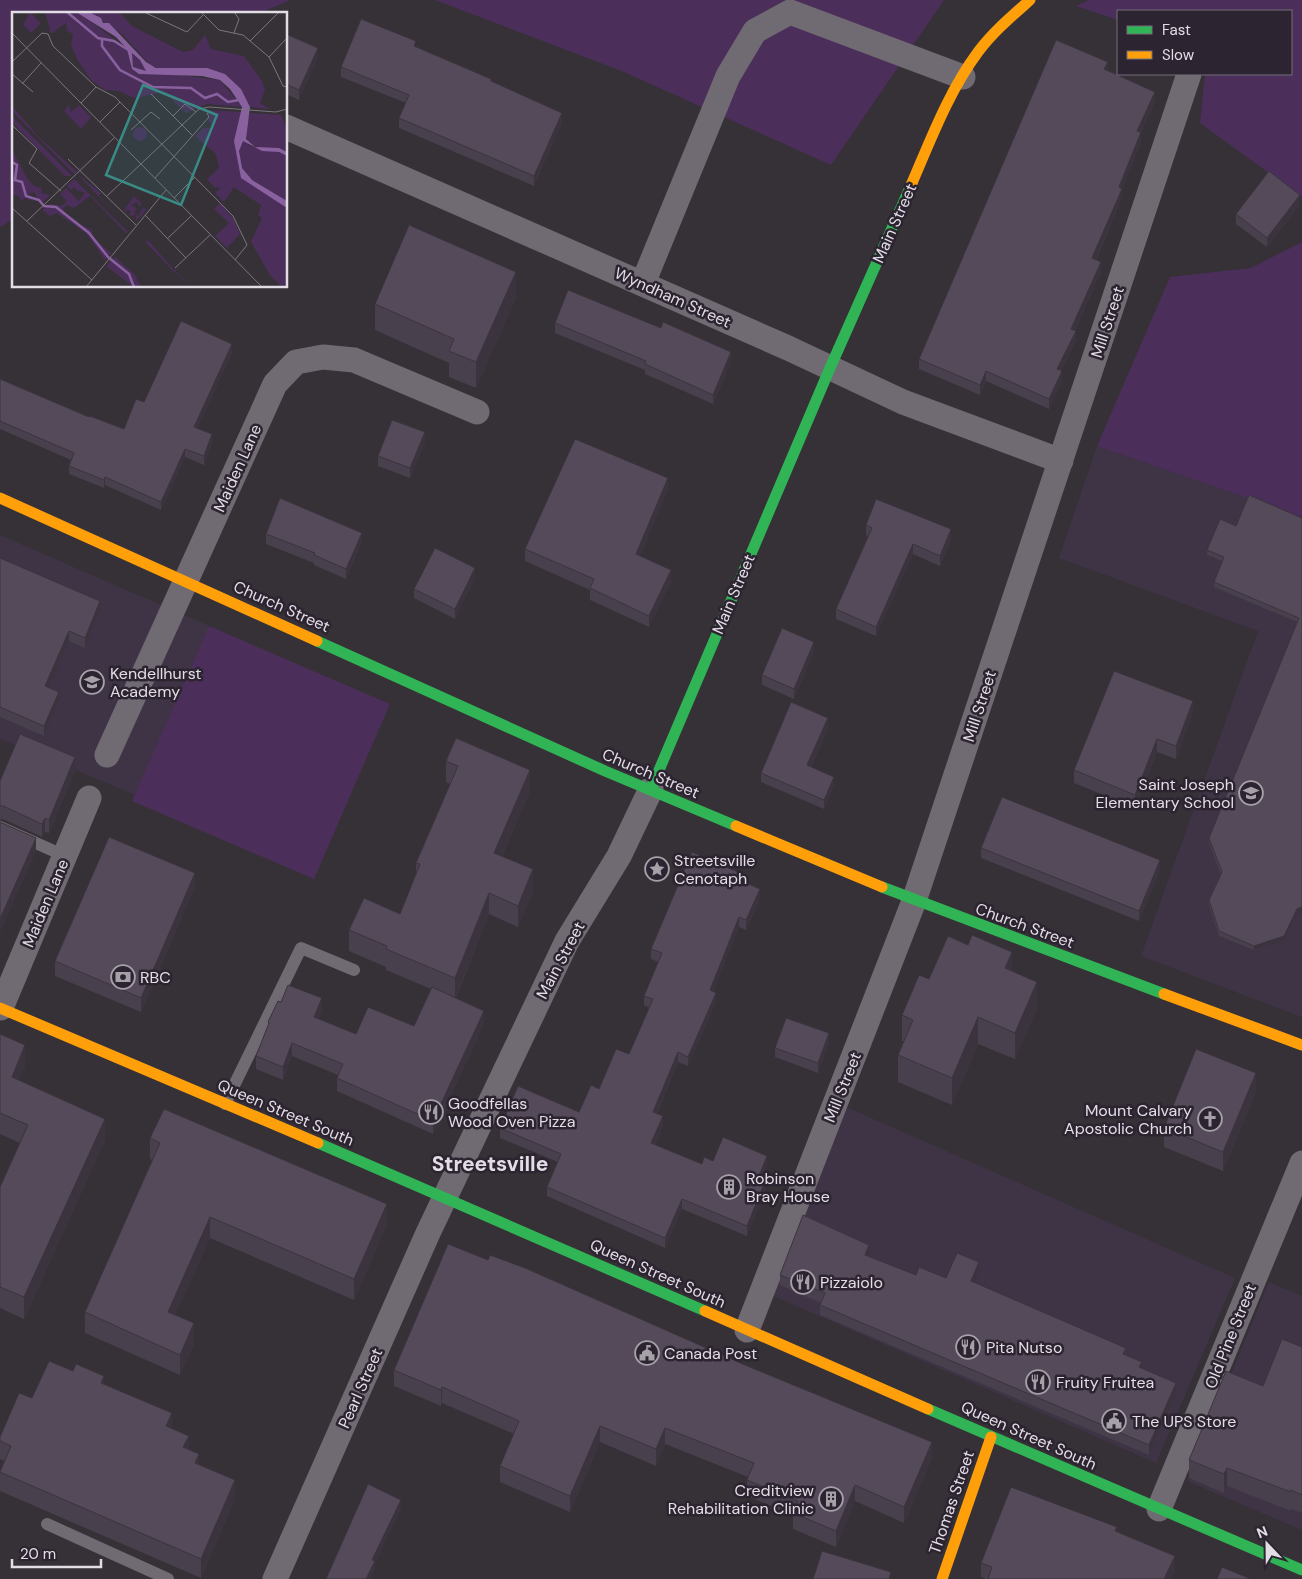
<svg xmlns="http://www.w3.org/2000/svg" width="1302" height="1579" viewBox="0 0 1302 1579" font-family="'DM Sans',sans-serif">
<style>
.built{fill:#3f3446}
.green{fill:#4b2f5a}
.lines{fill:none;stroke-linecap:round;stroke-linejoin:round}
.lane{stroke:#706b73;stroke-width:12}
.street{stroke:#706b73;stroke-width:25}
.fast{stroke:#30b455;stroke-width:11}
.slow{stroke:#ff9f0a;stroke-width:11}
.wall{fill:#48404d}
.shaded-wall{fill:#3b343e}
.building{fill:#544a59;stroke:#3b343e}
.labels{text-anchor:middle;stroke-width:5;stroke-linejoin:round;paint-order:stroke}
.street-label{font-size:16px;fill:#e3dee6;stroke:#2c2430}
.poi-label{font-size:16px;fill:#e3dee6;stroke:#2c2430;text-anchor:start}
.district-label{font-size:21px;font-weight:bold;fill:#e3dee6;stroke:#2c2430}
.inset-river{fill:none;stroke:#89619f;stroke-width:2.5}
.inset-road{fill:none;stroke:#7b767d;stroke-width:1}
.view{fill:#398b86;fill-opacity:0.15;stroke:#398b86;stroke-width:2.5}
.inset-edge{fill:none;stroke:#e3dee6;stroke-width:2.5}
</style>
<rect width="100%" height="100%" fill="#353137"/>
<path class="built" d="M1097,446L1302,517V1017L1141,956L1258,631L1059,558Z
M0,535L209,626L135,795L0,739Z
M846,1107L1235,1278L1156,1463L769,1294Z
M1269,1282L1302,1296V1530L1187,1481Z"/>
<path class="green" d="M0,0H291L257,14H14V219L0,227Z
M435,0H944L831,165L624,72Z
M1089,0H1302V197L1200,123L1205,74H1291V11H1118V20L1076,6Z
M1302,242V517L1097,446L1170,277L1251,268Z
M209,626L390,704L314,879L132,801Z"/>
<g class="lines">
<path class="lane" d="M0,827L65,856
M225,1104L301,948L354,970
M47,1524L168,1579"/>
<path class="street" d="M286,127L788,348L903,402L1061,461
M643,283L728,76L755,31L790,12L963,77
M107,755L275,384L296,362L323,357L354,360L477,412
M1,1008L89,798
M747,1330L914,901L1189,74
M1159,1509L1302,1163
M275,1579L428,1233L567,941L619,856L651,789"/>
<path class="fast" d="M317,641L605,771L736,826
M651,789L830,368L912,183
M882,887L1164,994
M318,1143L705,1311
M928,1409L1302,1570"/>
<path class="slow" d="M912,183C931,139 949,91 978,52C993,32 1012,16 1030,0
M0,498L317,641
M736,826L882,887
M1164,994L1302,1045
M0,1008L318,1143
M705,1311L928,1409
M942,1579L991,1437"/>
</g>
<path class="wall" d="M286,34L318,57L299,100L286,94Z
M416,47L491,81L562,123L534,186L399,128V118L406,103L341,77V67Z
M1108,71L1155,101L1141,132V142L1122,190V198L1096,260L1101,272L1075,330L1076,340L1061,371L1062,381L1049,409L986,381L980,395L919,369V359Z
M1300,205L1267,247L1236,224V214Z
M516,298L476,388L449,377V363L375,330V304Z
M555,323L731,362L713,404L645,374V370L555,333Z
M232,353L197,429L212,443L204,465L185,457L161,510L105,485L104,488L69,474V466L71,460L0,429V379L89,417L124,429L144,402Z
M425,442L410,478L378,466V456Z
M668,489L640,556L671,582L649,627L590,600V590L525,561V549Z
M1302,518L1297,914L1284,941L1254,950L1219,936L1209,905V900L1221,875L1209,843V838L1297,622L1214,587V582L1222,561L1207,555V550L1236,526Z
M866,525L951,539L940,566L913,554L876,636L836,619V609L868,536L866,535Z
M266,534L362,542L346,579L314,565V563L266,544Z
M0,558L100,611L85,648L69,641L48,688L59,702L44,736L0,717Z
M475,578L455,619L414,598V589Z
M814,652L794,699L762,685V675Z
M1193,713L1176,759L1157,752L1135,808L1074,783V770Z
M828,728L811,767L834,786L824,809L761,782V773Z
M446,761L530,791L502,856L533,891L518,927L489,914L456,998L484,1024L433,1134L337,1091V1078L338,1075L292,1056L283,1080L256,1069V1056L268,1027V1022L281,1002L322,1011L318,1019L356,1034L414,1026L431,989L386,970V967L349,951V930L400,914L416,874V863L450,784L446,782Z
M75,771L49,833L45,832L42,837L3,819L0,820V781Z
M981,848L1160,870L1139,921L981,858Z
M742,881L760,899L746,930L739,927L713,992L716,1002L688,1066L678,1062L657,1113L663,1126L655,1145L702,1164L713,1161L767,1166L762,1177L766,1189L747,1236L682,1209L665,1248L547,1196V1187L558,1162L500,1138V1128L579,1112L629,1054L649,1008L644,1005V996L658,962L651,959V949Z
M195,887L141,1012L55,976V961Z
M1012,971L1037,1008L1015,1059L978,1044L952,1105L898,1082V1055L904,1042L902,1041V1015L929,979Z
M0,1034L25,1066L19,1080L105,1140L24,1319L0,1308V1187L20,1143L0,1134Z
M829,1043L818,1073L775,1057V1048Z
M1256,1092L1223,1171L1164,1147V1128Z
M150,1138L387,1224L354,1300L210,1238L175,1315L194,1344L180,1375L85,1333V1312L152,1160L150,1159Z
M869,1255L868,1256L916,1275L946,1278L979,1273L975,1283L1126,1355L1142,1369L1176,1394L1149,1455L820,1315V1305L821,1303L780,1285V1275Z
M1302,1347V1513L1291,1509V1511L1227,1486L1224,1493L1189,1478V1460Z
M394,1370L932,1458L904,1523L855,1501L836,1547L793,1529V1515L747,1496V1480L748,1477L665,1444L656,1466L600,1442L570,1512L500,1482V1466L514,1434L442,1403L441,1406L394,1386Z
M104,1384L172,1429L189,1449L199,1465L235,1499L201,1578L0,1491V1471L4,1461L0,1459V1437L32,1398Z
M1117,1531L1175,1570L1171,1579H986L981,1577V1563Z"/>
<path class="shaded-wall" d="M318,48V57L299,100V90Z
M1108,62V71L1104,69Z
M1155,92V101L1137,140V131Z
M562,113V123L534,186V176Z
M1141,132V142L1122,190V198L1092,268V258L1119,187Z
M1300,195V205L1267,247V238Z
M1101,262V272L1071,338V329Z
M516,272V298L476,388V362Z
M1076,331V340L1057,379V369Z
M232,344V353L194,436V427Z
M731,352V362L713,404V395Z
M986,371V381L980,395V385Z
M1062,371V381L1049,409V399Z
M425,432V442L410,478V468Z
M212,434V443L204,465V456Z
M185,449V457L161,510V502Z
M105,477V485L104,488V480Z
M668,478V489L636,566V554Z
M951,529V539L940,566V556Z
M362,533V542L346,579V569Z
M913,544V554L876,636V627Z
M475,568V578L455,619V609Z
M671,570V582L649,627V616Z
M100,601V611L85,648V638Z
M69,631V641L45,696V686Z
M814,642V652L794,699V689Z
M59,692V702L44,736V726Z
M1193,701V713L1176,759V746Z
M828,718V728L807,775V765Z
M1157,739V752L1135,808V795Z
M75,757V771L49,833V820Z
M530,770V791L494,874V853Z
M834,777V786L824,809V800Z
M45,818V832L42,837V824Z
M36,838V852L0,933V919Z
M1160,860V870L1139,921V911Z
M533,869V891L518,927V906Z
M195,873V887L141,1012V998Z
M760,889V899L746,930V920Z
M489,893V914L455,999V978Z
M1302,907V912L1297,914L1284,941L1254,950V946L1297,909Z
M739,917V927L710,1000V990Z
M1012,952V978L1005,968Z
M1037,982V1008L1015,1059V1033Z
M716,993V1002L688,1066V1057Z
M322,998V1011L314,1030V1017Z
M484,1011V1024L433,1134V1121Z
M978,1017V1044L952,1105V1078Z
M829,1033V1043L818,1073V1063Z
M292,1043V1056L283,1080V1067Z
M25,1045V1066L12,1098V1077Z
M678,1052V1062L653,1121V1112Z
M1256,1073V1092L1223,1171V1152Z
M663,1116V1126L651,1153V1143Z
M105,1119V1140L24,1319V1297Z
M767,1156V1166L759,1185V1176Z
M766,1179V1189L747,1236V1226Z
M682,1199V1209L665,1248V1238Z
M387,1204V1224L354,1300V1279Z
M210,1217V1238L168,1332V1312Z
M869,1245V1255L865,1266V1255Z
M979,1262V1273L971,1292V1281Z
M194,1323V1344L180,1375V1355Z
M104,1376V1395L101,1383Z
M1176,1383V1394L1149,1455V1445Z
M442,1387V1403L441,1406V1390Z
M172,1413V1432L166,1426Z
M600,1426V1442L570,1512V1496Z
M665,1428V1444L656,1466V1449Z
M189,1436V1455L183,1447Z
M932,1442V1458L904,1523V1507Z
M199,1454V1473L195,1463Z
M1227,1468V1486L1224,1493V1474Z
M235,1480V1499L201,1578V1559Z
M855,1485V1501L836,1547V1531Z
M401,1500V1509L375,1565V1570L371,1579H366L372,1560Z
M1175,1556V1570L1171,1579H1164Z"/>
<path class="building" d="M361,19L416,41L414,46L491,79V81L562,113L534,176L399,118L409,95L341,67Z
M286,34L318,48L299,90L286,84Z
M1056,40L1108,62L1104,69L1155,92L1137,131L1141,132L1119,187L1122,189L1092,258L1101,262L1071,329L1076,331L1057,369L1062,371L1049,399L986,371L980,385L919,359Z
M1269,171L1300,195L1267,238L1236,214Z
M409,225L516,272L476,362L449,351L454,339L375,304Z
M568,290L661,328L663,322L731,352L713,395L645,364L646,361L555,323Z
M181,321L232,344L194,427L212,434L204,456L185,449L161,502L105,477L104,480L69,466L74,453L0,421V379L89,417L90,416L124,429L136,399L144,402Z
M392,420L425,432L410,468L378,456Z
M575,439L668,478L636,554L671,570L649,616L590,588L594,579L525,549Z
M1249,495L1302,518V907L1297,909L1284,936L1254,946L1219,931L1209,900L1222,872L1209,838L1299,618L1214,582L1224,557L1207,550L1220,519L1236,526Z
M280,498L362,533L346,569L314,555L315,553L266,534Z
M876,499L951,529L940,556L913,544L876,627L836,609L872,528L866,525Z
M435,548L475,568L455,609L414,589Z
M0,558L100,601L85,638L69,631L45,686L59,692L44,726L0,707Z
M782,628L814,642L794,689L762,675Z
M1114,671L1193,701L1176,746L1157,739L1135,795L1074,770Z
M791,702L828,718L807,765L834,777L824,800L761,773Z
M20,734L75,757L49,820L45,818L42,824L3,806H0V781Z
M456,738L530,770L494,853L533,869L518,906L489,893L455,978L386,949L387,946L349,930L364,898L400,914L420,864L416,863L458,766L446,761Z
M1002,797L1160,860L1139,911L981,848Z
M0,822L36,838L0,919Z
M109,837L195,873L141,998L55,961Z
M692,852L738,872L742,881L760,889L746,920L739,917L710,990L716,993L688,1057L678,1052L653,1112L663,1116L651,1143L702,1164L704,1157L713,1161L723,1137L767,1156L759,1176L766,1179L747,1226L682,1199L665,1238L547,1187L561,1154L500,1128L518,1086L579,1112L591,1085L599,1089L616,1049L629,1054L653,999L644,996L662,953L651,949Z
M972,935L1012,952L1005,968L1037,982L1015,1033L978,1017L952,1078L898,1055L913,1020L902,1015L919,975L929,979L948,936L968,945Z
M288,985L322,998L314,1017L356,1034L368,1007L414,1026L432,987L484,1011L433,1121L337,1078L343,1064L292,1043L283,1067L256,1056L269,1023L268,1022L278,1001L281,1002Z
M786,1018L829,1033L818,1063L775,1048Z
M0,1034L25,1045L12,1077L105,1119L24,1297L0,1287V1187L28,1125L0,1113Z
M1196,1049L1256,1073L1223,1152L1164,1128Z
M164,1109L387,1204L354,1279L210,1217L168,1312L194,1323L180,1355L85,1312L160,1143L150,1138Z
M803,1215L869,1245L865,1255L916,1275L919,1267L946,1278L957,1253L979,1262L971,1281L1126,1348L1123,1354L1142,1362L1139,1367L1176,1383L1149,1445L820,1305L825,1293L780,1275Z
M448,1244L488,1260L490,1255L525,1268L745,1365L932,1442L904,1507L855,1485L836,1531L793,1513L798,1501L747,1480L754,1463L665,1428L656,1449L600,1426L570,1496L500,1466L519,1421L442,1387L441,1390L394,1370Z
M1282,1339L1302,1347V1495L1291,1490V1492L1227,1468L1224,1474L1189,1460L1226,1371L1263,1386Z
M49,1361L73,1371L76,1364L104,1376L101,1383L172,1413L166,1426L189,1436L183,1447L199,1454L195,1463L235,1480L201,1559L0,1472L11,1446L0,1441V1437L19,1393L32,1398Z
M368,1484L401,1500L372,1560L375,1561L366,1579H326Z
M1011,1487L1117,1527L1115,1531L1175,1556L1164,1579H988L992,1567L981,1563Z
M822,1551L891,1572L889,1579H813Z
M1222,1567L1251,1579H1217Z"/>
<defs>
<g id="school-ring" transform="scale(1.25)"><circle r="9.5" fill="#2c2430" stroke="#a6a1a9" stroke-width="1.5"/><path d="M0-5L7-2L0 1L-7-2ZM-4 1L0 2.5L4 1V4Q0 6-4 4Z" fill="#a6a1a9"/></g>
<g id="sight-ring" transform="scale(1.25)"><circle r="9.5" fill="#2c2430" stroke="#a6a1a9" stroke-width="1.5"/><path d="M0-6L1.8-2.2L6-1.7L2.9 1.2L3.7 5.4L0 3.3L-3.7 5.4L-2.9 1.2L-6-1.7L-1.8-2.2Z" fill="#a6a1a9"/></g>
<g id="bank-ring" transform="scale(1.25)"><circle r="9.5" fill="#2c2430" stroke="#a6a1a9" stroke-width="1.5"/><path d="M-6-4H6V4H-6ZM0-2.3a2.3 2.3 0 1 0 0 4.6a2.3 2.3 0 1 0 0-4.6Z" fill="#a6a1a9"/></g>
<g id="restaurant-ring" transform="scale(1.25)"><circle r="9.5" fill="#2c2430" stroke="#a6a1a9" stroke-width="1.5"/><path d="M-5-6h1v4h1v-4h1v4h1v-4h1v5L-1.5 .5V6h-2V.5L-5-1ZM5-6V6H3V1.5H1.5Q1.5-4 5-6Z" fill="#a6a1a9"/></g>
<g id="church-ring" transform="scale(1.25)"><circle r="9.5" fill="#2c2430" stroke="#a6a1a9" stroke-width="1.5"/><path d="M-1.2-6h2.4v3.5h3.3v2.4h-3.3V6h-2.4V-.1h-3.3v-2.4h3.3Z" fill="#a6a1a9"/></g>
<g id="building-ring" transform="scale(1.25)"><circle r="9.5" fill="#2c2430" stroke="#a6a1a9" stroke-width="1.5"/><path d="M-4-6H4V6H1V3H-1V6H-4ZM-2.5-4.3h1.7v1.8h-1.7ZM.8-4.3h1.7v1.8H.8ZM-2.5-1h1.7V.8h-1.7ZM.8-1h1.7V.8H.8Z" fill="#a6a1a9"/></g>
<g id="civic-ring" transform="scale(1.25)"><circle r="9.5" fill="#2c2430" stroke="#a6a1a9" stroke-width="1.5"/><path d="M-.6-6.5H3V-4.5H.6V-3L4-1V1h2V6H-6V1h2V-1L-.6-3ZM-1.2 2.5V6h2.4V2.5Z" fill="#a6a1a9"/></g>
</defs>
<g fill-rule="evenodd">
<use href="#school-ring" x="92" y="682"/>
<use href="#school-ring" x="1251" y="793"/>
<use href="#sight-ring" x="657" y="869"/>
<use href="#bank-ring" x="123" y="977"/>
<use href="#restaurant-ring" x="431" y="1112"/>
<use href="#church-ring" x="1210" y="1119"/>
<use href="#building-ring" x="729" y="1187"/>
<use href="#restaurant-ring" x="803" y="1282"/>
<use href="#restaurant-ring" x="968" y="1347"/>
<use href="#civic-ring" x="647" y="1353"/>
<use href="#restaurant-ring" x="1038" y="1382"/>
<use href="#civic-ring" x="1114" y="1421"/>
<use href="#building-ring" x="831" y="1499"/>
</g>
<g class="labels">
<g class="street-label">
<text transform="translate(894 223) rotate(-66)" y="6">Main Street</text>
<text transform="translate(673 297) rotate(24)" y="6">Wyndham Street</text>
<text transform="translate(1107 322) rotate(-72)" y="6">Mill Street</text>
<text transform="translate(237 468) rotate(-66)" y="6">Maiden Lane</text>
<text transform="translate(733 594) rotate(-67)" y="6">Main Street</text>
<text transform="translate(282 606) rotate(24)" y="6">Church Street</text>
<text transform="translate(979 706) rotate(-72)" y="6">Mill Street</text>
<text transform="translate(651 773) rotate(23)" y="6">Church Street</text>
<text transform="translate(45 903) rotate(-67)" y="6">Maiden Lane</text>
<text transform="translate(1025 925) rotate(20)" y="6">Church Street</text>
<text transform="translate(560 960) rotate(-62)" y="6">Main Street</text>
<text transform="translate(842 1087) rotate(-68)" y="6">Mill Street</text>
<text transform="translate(286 1112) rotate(23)" y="6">Queen Street South</text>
<text transform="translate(658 1273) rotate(24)" y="6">Queen Street South</text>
<text transform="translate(1230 1336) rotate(-68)" y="6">Old Pine Street</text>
<text transform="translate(360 1388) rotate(-66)" y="6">Pearl Street</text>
<text transform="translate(1029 1435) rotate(24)" y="6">Queen Street South</text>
<text transform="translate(951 1502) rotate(-71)" y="6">Thomas Street</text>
</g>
<g class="poi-label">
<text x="110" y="679">Kendellhurst<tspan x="110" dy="18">Academy</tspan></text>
<text x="1234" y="790" text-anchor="end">Saint Joseph<tspan x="1234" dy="18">Elementary School</tspan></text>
<text x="674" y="866">Streetsville<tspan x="674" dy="18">Cenotaph</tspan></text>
<text x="140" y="983">RBC</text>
<text x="448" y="1109">Goodfellas<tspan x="448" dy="18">Wood Oven Pizza</tspan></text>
<text x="1192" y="1116" text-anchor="end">Mount Calvary<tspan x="1192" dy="18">Apostolic Church</tspan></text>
<text x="746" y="1184">Robinson<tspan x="746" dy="18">Bray House</tspan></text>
<text x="820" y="1288">Pizzaiolo</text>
<text x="986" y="1353">Pita Nutso</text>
<text x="664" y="1359">Canada Post</text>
<text x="1056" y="1388">Fruity Fruitea</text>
<text x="1132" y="1427">The UPS Store</text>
<text x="814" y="1496" text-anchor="end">Creditview<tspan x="814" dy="18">Rehabilitation Clinic</tspan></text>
</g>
<g class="district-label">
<text x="490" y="1171">Streetsville</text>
</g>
</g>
<g transform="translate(12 12)">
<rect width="275" height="275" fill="#353137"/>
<path d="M18,0L29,11L19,21L11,13ZM33,0H64L72,4L115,37L120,57L208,68L230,95L195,92L174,101L152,80L122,86L107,79L93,78L79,68L66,49L59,33L61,22L55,19L54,11L39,22ZM77,0H107L120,14L171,40L181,38L193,23L199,37L232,44L250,69L253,78L248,91L258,97L238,95L229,77L213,62L195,56L150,57L138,53L110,22ZM120,41L128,48L134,59L121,55ZM57,93L59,100L67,93L79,105L69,117L52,99ZM0,94L26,124L65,160L62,162L3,102ZM192,98L230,100L227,112L237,134L267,140L275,144V275H270L258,263L239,230L250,206L246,203L249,193L222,175L212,190L203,181L209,175L203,176L195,167L207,156L204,142L183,124L191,116H202L196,108L198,104ZM238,101L269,103L275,117V140L267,136L251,138L238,132L233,123ZM0,104L60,164H53L24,135L2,112ZM121 122a7 7 0 1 1 14 0a7 7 0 1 1-14 0ZM0,138L15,166L22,174L30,176L29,181L38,183L29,192L22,180L15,183L23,190L13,186L9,189L7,184L0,183ZM66,163L89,181L87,184L118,217ZM62,167L116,220L114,221L78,184L62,196L55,193L51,196L54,205L80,218V225L99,241L93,248L74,221L45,201L38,204L30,198L38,192L48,194L55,190L48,182L54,176L67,189L73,180L66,179L62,175L59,178L55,174ZM122,184L129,191V195L124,190L119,194L125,196L122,201L126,204L131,196L135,197L124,209V203L117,204L119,199L114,197L115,201L112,198ZM208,191L221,206L228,222L215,236L203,224L217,211L202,197ZM123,219L134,230L136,228L162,258L167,255L163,259L183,275L159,257ZM103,245L123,263L129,275H122L94,254Z" fill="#4b2f5a"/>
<path d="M64,0H77L89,6L91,11H97L134,50L144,56H195L213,62L229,77L238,95L234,127L243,135L267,136L275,140V144L267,140L250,139L231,129L227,139L230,156L240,168L275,189V196L229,166L222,129L230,95L218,77L208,68L190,64L127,62L120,57L115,37L104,25ZM120,41L128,48L134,59L121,55Z" fill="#89619f" fill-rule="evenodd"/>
<path class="inset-river" d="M55,0L86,26L102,29L118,39M90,28V34L108,58L141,75L179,76L193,86L205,82L216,90L227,88M0,150L5,153L3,168L10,170L14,184L27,188L32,194L44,195L77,221L96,245L117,262L122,275"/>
<path class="inset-road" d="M132,0L175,20L191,3M189,0L207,18L231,23L257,45L271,74L275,75M0,21L250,275M222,21L227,7L222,0M238,29L267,0M257,45L275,26M0,50L30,21L36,22L41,34L84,75L103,85L221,204L235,233L223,248M0,62L21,80M10,72L29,51M139,82L181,124M69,91L84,75M161,104L173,92L184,100M88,110L108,90M1,114L25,137L17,151L49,179M119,118L139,100L148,107M56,147L124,213M143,166L197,105L195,101M95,184L187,97L197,95L264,100L275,97M162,186L183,165M0,196L80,268M133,203L174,246M15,209L102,126M155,227L179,204M163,256L198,223M74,275L154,178"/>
<path class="view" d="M131,73L205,103L169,193L94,163Z"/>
<rect width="275" height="275" class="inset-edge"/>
</g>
<rect x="1117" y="10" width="175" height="65" fill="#2c2430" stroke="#756e79"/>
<rect x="1127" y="26" width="25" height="8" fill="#30b455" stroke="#756e79"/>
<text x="1162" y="35" font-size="15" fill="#e3dee6">Fast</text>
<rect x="1127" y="51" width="25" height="8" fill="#ff9f0a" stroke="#756e79"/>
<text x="1162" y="60" font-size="15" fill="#e3dee6">Slow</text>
<g transform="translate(1267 1544) rotate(338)" stroke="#2c2430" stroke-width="4" paint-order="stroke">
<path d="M0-4L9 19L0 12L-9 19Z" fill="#e3dee6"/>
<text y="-8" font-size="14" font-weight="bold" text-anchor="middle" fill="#e3dee6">N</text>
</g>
<path d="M12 1559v8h89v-8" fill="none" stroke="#e3dee6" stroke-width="2.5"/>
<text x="20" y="1559" font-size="15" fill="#e3dee6" stroke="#2c2430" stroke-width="4" paint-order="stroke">20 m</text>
</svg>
